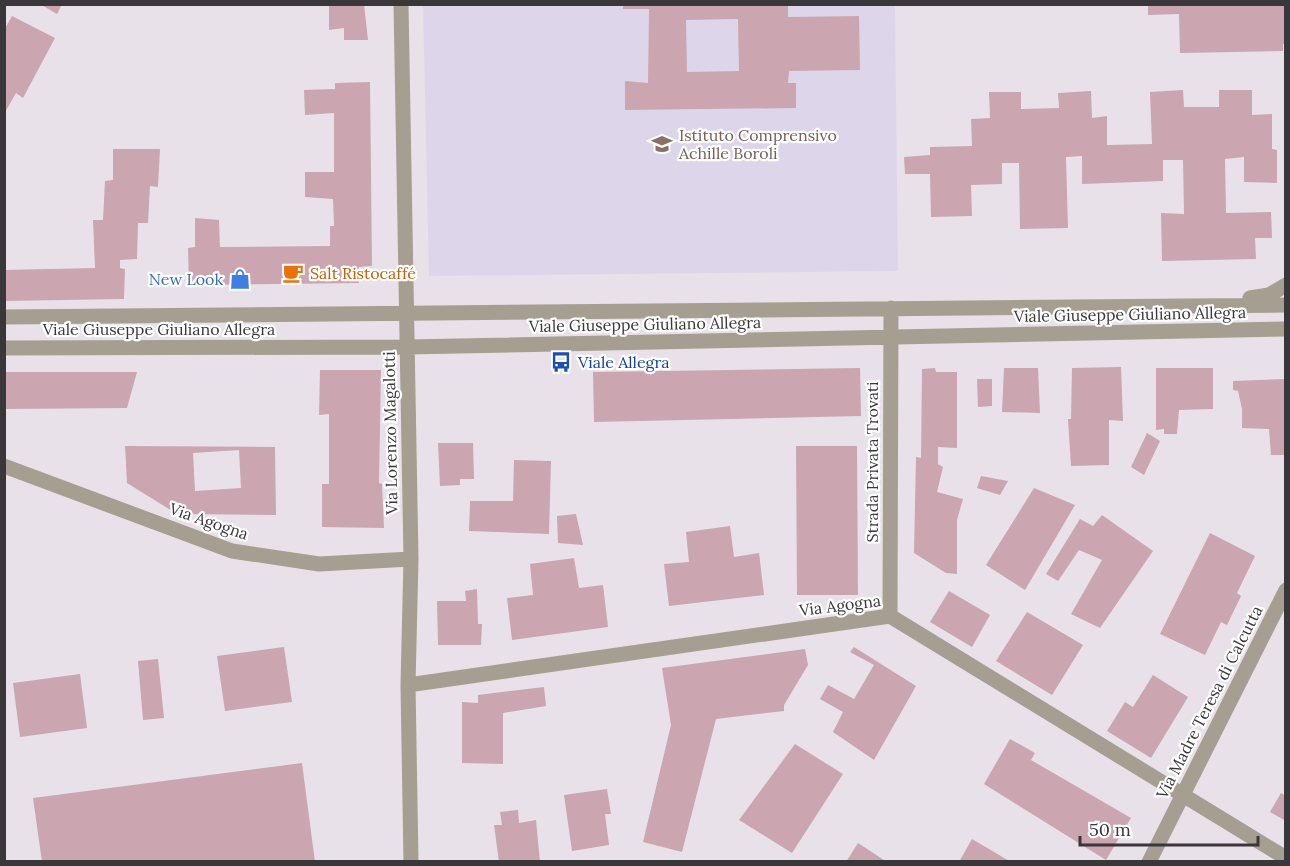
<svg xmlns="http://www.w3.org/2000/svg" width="1290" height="866" viewBox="0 0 1290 866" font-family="Lora,serif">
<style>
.education{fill:#ddd6eb}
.building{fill:#cba5b0;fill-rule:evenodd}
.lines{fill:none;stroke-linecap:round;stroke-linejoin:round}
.minor{stroke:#a69e91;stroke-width:15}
.labels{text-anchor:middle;stroke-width:4.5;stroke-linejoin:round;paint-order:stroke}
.education-label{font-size:16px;fill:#785e54;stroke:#fff;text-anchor:start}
.food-label{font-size:16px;fill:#c56008;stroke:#fff;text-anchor:start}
.shop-label{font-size:16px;fill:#366cbe;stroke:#fff;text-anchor:end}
.street-label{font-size:16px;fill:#3a373a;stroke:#fff}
.transit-label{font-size:16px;fill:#164399;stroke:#fff;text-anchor:start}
</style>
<rect width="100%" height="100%" fill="#e8e1e9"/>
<path class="education" d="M423,5H895L898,271L429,276Z"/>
<path class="building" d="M40,4H62L57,14Z
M329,4H364L368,40H344V28L329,30Z
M1148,4H1286V44H1283V51L1180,53L1179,14L1148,15Z
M623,5H788V17L859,16L860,70L789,71L788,83H796V108L625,110V81L648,83L649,9H623ZM738,19L739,71L687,72L686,20Z
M12,16L55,38L23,98L16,93L4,114V30Z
M370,82L372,266L359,267V283L189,285L188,248L195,247V218L219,220L220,247L330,246V226H334L333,199L305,197V172H334V113L305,115L304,90L335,89V83Z
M1183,90L1184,107H1219V90H1252V115L1272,114V149L1277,150V183L1244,182V157L1225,159L1226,213L1271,212L1272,238H1255L1256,259L1162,261L1161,213L1184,214L1183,160H1163V181L1082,184V156L1066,157L1068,228L1020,229L1019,163H1002V184L971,185L972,216L931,217L930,174H905L904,157L930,155V147L972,146L971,119L990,118L989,92H1021V109L1059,108L1058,93L1091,91L1092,118L1107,116V145L1152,144L1150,92Z
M113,149H160L158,187L150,186L148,223H138L137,259L120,260V268L125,269L124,299L4,301V270L95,268L93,220H103L105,181L113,180Z
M1121,367L1123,421L1109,420V465L1071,466L1068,419H1071L1072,368Z
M860,368L861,416L594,422L593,372Z
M935,368L936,372H957V448L938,447V464L943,467L937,492L963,499L957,520V574L946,573L914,553L916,457L921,458L922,369Z
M1004,368H1038L1040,413L1002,412Z
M1156,368H1213V409L1179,410L1177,434H1164V429L1156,430Z
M320,370H381L379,483L382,484L384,528L322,527V484H329V414L319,415Z
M4,372H137L127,408L4,409Z
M977,379H992V406L978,407Z
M1286,379V455H1271L1269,429L1242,428V409L1238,391L1233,390V381Z
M1147,433L1160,441L1144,475L1131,467Z
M438,443H473L474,479H460V485L440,486Z
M125,446L275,447L276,515L177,514L127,483ZM239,450L241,488L195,491L193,453Z
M796,446H857L858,595H797Z
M514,460L551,461L549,534L469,531L470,501H513Z
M981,476L1008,481L1000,495L977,488Z
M1034,488L1075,505L1025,590L986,565Z
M576,514L583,545L558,543L557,516Z
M1102,515L1153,551L1100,628L1071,614L1102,560L1079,550L1058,581L1046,574L1080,519L1093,526Z
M730,526L734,557L759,553L764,595L669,606L664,564L689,562L686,532Z
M1210,533L1255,556L1237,593L1241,596L1227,625L1221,622L1205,655L1160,634Z
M574,558L579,588L603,585L608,627L512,640L507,598L533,595L530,564Z
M477,589L478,624H482L481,645H438L437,601H466L465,591Z
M949,591L990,615L972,647L930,622Z
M1027,612L1083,645L1052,695L996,661Z
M284,647L292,702L225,711L217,656Z
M854,647L916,686L874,760L833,732L843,712L820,699L828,685L854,699L874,665L850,652Z
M805,649L808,665L784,705V711L716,719L682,852L643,842L671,725L662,668Z
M158,659L164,718L143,720L138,661Z
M80,674L87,728L20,737L13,683Z
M1153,675L1188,697L1151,758L1107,731L1125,702L1133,707Z
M544,687L546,706L503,713V764L462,763V702L478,703V695Z
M1010,739L1035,753L1031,760L1131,818L1106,860L984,784Z
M795,744L843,774L792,853L739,820Z
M302,763L315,862H42L33,798Z
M607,789L611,814H605L609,845L572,851L564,795Z
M1281,793L1286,796V821L1270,812Z
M518,810L519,823L536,820L540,862H499L494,825H502L500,812Z
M972,839L1011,862H959Z
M858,843L887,862H846Z"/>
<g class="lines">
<path class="minor" d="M401,4L411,559L408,685L411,862
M1250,298L1269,295L1286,285
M4,317L1286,305
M4,348L407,347L1286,329
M4,466L232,551L319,564L411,559
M890,616L891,308
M408,685L890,616L1286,858
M1149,862L1286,590"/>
</g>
<defs>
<g id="school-bare" transform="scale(1.62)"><path d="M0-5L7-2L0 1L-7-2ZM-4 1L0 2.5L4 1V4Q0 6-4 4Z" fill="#8d6e63" stroke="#fff" stroke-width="2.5" paint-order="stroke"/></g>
<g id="cafe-bare" transform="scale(1.62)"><path d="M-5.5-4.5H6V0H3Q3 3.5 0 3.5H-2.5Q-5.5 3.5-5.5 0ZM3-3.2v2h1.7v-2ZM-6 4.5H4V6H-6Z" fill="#e8710a" stroke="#fff" stroke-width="2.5" paint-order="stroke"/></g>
<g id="shop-bare" transform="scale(1.62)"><path d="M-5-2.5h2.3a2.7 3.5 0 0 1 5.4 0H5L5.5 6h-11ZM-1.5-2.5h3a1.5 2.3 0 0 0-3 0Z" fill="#3f7fe0" stroke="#fff" stroke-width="2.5" paint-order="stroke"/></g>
<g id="bus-bare" transform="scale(1.62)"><path d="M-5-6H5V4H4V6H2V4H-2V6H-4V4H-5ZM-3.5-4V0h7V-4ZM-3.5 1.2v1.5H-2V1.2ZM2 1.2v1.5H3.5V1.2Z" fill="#1a4fb4" stroke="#fff" stroke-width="2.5" paint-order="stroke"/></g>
</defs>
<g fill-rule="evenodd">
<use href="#school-bare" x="662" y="144"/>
<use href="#cafe-bare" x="293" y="273"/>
<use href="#shop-bare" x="240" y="279"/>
<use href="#bus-bare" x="561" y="362"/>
</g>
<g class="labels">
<g class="education-label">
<text x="679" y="141">Istituto Comprensivo<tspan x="679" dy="18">Achille Boroli</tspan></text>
</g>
<g class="food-label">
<text x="310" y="279">Salt Ristocaffé</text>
</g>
<g class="shop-label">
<text x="223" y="285">New Look</text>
</g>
<g class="street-label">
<text transform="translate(1130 314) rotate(-1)" y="6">Viale Giuseppe Giuliano Allegra</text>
<text transform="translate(645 324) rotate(-1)" y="6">Viale Giuseppe Giuliano Allegra</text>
<text x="159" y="335">Viale Giuseppe Giuliano Allegra</text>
<text transform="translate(390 433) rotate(-91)" y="6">Via Lorenzo Magalotti</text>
<text transform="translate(872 462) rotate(-90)" y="6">Strada Privata Trovati</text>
<text transform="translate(209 521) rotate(19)" y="6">Via Agogna</text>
<text transform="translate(840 605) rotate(-7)" y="6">Via Agogna</text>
<text transform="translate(1209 702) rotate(-63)" y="6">Via Madre Teresa di Calcutta</text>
</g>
<g class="transit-label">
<text x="578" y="368">Viale Allegra</text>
</g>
</g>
<rect width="1290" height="866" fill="none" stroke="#3a373a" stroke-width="12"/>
<path d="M1080 836v9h178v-9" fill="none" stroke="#3a373a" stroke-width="3"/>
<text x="1089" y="836" font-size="18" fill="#3a373a" stroke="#ffffff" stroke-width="4.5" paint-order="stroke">50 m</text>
</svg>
